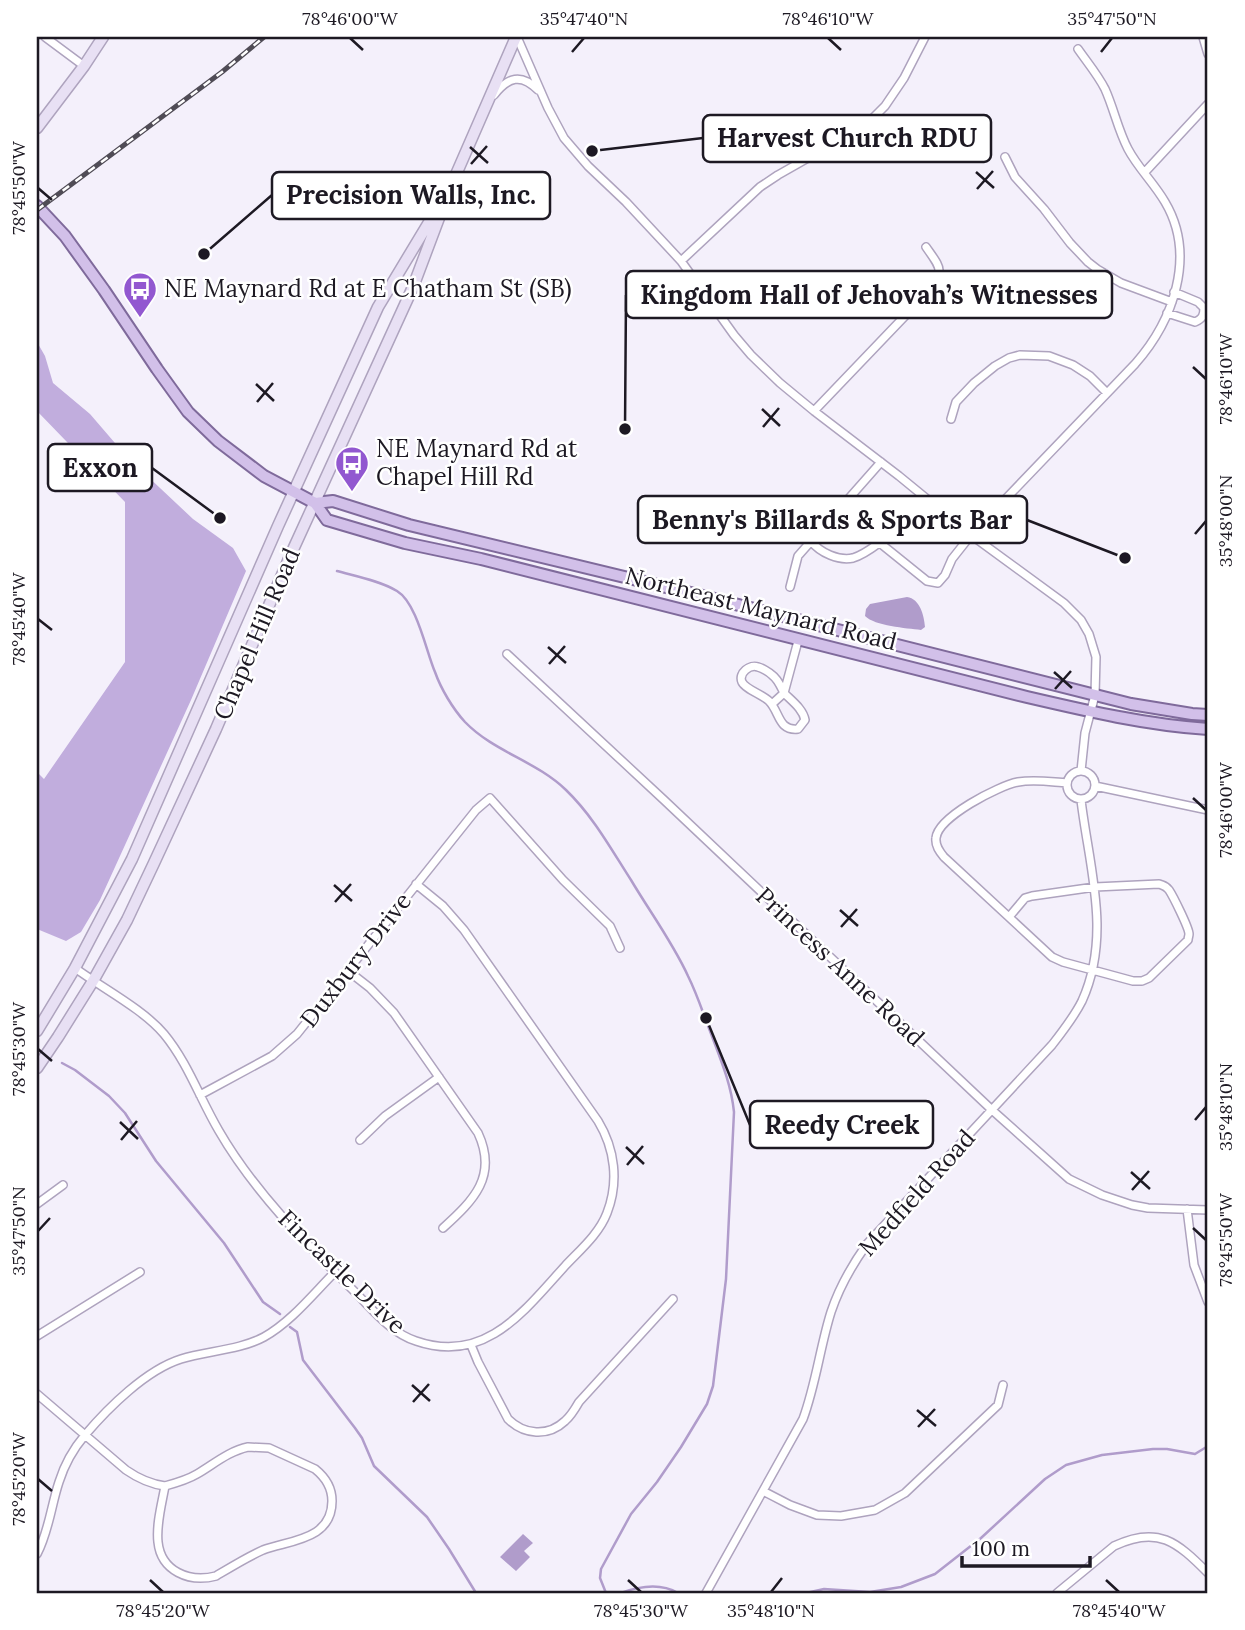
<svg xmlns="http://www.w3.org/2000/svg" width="1245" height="1630" viewBox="0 0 1245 1630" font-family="Lora,serif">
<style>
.forest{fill:#c1addd}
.water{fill:#b09ccb}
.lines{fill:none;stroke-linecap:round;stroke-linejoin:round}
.stream{stroke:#b09ccb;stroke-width:2.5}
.street-casing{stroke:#aea3be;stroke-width:10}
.secondary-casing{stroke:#aea3be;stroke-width:13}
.primary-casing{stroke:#7f6a9b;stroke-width:14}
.street{stroke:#fff;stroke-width:7}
.secondary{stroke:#e8e0f4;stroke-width:10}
.primary{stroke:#d2c0e9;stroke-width:10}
.rail-casing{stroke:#504c56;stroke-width:5}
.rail{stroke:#fff;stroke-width:2.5;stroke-dasharray:8;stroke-linecap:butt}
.ticks{fill:none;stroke:#1d1923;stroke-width:2.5}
.labels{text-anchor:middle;stroke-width:5;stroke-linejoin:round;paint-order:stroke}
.poi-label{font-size:24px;fill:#1d1923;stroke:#fff;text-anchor:start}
.street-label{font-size:24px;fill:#1d1923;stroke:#fff}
.leader{fill:none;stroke:#1d1923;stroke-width:2.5}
.callout-dot{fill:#1d1923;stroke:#fff;stroke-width:2.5}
.callout{fill:#fff;stroke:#1d1923;stroke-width:2.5}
.callout-label{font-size:26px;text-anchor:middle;font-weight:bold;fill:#1d1923}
.neatline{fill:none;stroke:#1d1923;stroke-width:2.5}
.ticks-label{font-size:18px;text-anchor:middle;fill:#1d1923}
</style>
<rect width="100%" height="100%" fill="#f4f0fb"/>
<path class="forest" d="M37,342L45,356L53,383L90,414L127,457L193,519L233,548L246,571L191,700L100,900L81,932L66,941L37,929V772L44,779L125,662V502L37,411Z"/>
<path class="water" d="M907,597C920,599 924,615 925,627L921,630C906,628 875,626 865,616L866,609L870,604Z
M523,1534L533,1543L524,1551L530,1557L516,1571L500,1557Z"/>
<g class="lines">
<path class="stream" d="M337,571C355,576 381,581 397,591C417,603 426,651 435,672C441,689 453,709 465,722C494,752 536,761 566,790C593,816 611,849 631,880C650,912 673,943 688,976C697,994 703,1013 710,1031C720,1058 731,1083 734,1112L726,1279L713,1386L707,1404L681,1447L657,1482L631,1514L601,1569L600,1578L606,1593
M62,1063L75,1070L109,1096L125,1113L156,1161L224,1243L263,1302L280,1314
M290,1327L297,1332L303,1360L355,1428L362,1438L374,1466L427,1517L449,1549L476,1593
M621,1593C640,1586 661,1583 678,1593
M806,1593L824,1589L870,1592L901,1587L935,1574L981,1538L1045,1479L1066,1465L1102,1455L1153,1449H1167L1195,1454L1208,1446"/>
<g class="street-casing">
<path id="street" d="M45,37L84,66
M517,37L548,108L564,138L588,166L626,202L681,261L734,335L751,355L780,383L814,411L899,476L971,535L1064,603L1081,620L1089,634L1096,657L1095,695L1085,733L1081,771
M1203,37L1208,54
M494,95C508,77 521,73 538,90
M1005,157L1015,177L1044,209L1070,243L1088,262L1097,269L1121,283L1172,302
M1145,172L1208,104
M681,261L760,187L778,175L852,133L873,118L885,106L904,78L925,37
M1167,313L1195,322C1202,319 1204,316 1204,308L1198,302L1174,292
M814,411L926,294C945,270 942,270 926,247
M951,419L956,402L974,383L995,366L1009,358L1020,355L1049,356L1073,365L1090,376L1107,393
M839,510L927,581L938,583L945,575L952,559L971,535L1135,364C1173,321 1197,256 1165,202C1154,183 1138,168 1128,149C1118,130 1114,109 1105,89C1098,75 1087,62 1078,49
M811,541C820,553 839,561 853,558C863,555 871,549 879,543
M790,587L798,556L881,462
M507,654L664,800L992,1110L1069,1179L1102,1195L1132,1205L1148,1208L1208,1210
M772,704L784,693C781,687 778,679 772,675C769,672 762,668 758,667C750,664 738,673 742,682C745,689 763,695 769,701C780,712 778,731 798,729L805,720C803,709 792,701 784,693L798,641
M1067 785a14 14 0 1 1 28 0a14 14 0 1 1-28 0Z
M1095,786L1208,810
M1009,917L1025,898L1032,896L1095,887L1159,884C1164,886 1165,885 1169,890C1173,896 1189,928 1189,934C1189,936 1188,938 1188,940L1149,978L1142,981H1133L1063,962L1052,957L944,857C940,852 935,846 936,838C938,817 998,786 1018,782C1035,779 1051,782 1067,783
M75,968C102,988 143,1009 164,1034C188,1063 200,1099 219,1131C253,1190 306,1244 355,1292C373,1310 391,1333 416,1341C485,1365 524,1311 565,1266C580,1250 599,1234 607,1213C619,1182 615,1149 598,1121L464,930L443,906L416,884
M347,970L370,988L394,1013L478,1133C498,1176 474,1200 443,1228
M200,1095L272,1056L297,1034L476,810L490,798L563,880L610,926L620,948
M360,1140L385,1116L439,1077
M37,1204L63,1185
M1187,1209L1194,1265L1208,1302
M37,1336L140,1272
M471,1345L478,1362L508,1419C524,1435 548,1437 565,1421C571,1416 575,1409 579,1402L673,1299
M37,1394L126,1470C139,1479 150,1484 165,1486
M248,1447L269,1448L315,1469C325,1477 332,1488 332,1501C332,1540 290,1540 263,1550C247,1557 231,1567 216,1576C189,1583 161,1571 158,1542C156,1524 162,1503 165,1486C176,1483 187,1480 197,1474C214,1464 229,1451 248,1447Z
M763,1491L790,1505L817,1515L841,1516L875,1510L905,1493L998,1405L1003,1385
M37,1554C49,1531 51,1506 59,1482C64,1466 74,1448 85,1435C108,1408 146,1370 181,1359C207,1351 240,1350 264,1337C291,1322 313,1294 335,1272
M706,1593L803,1419C816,1384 820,1347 831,1312C839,1288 852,1265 867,1244L1052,1045C1063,1031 1074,1017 1082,1001C1112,935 1089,867 1081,800
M1057,1593L1114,1546C1158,1525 1177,1542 1208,1573"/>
</g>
<g class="secondary-casing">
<path id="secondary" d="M37,128L84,66L103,37
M37,1031L75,968L132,859L278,526L378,307L440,204
M37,1068L58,1037L93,981L127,920L154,863L216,729L291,554L413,287L451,186L516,37"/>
</g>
<g class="primary-casing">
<path id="primary" d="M37,206L65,236L104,290L157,369L188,412L218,441L264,476L315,503L327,520L405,543L481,559L1027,697C1087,711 1147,725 1208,729
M315,503L333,501L409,525L699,595L1131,704L1192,714L1208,715"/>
</g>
<use href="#street" class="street"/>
<use href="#secondary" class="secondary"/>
<use href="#primary" class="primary"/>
<g class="rail-casing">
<path id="rail" d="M37,210L222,72L264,37"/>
</g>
<use href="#rail" class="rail"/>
</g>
<path class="ticks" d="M350,38L363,50M828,38L841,50M572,52L584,38M1101,52L1112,38M470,147L488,163M471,164L487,146M976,172L994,188M38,188L52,200M977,189L993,171M1193,367L1206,379M256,384L274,401M257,402L273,383M762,409L780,426M763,427L779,408M1195,534L1206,521M38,619L52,630M548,647L566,663M549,664L565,646M1054,672L1072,688M1055,689L1071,671M1193,798L1206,810M334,885L352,901M335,902L351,884M840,910L858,926M841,927L857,909M38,1049L52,1061M1195,1120L1206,1107M120,1122L138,1139M121,1140L137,1121M626,1147L644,1164M627,1165L643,1146M1131,1172L1150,1189M1132,1190L1149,1171M1193,1228L1206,1240M38,1231L50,1218M412,1385L430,1401M413,1402L429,1384M917,1410L936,1426M918,1427L935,1409M38,1479L52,1491M150,1580L163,1592M628,1580L641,1592M1106,1580L1119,1592M771,1592L782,1578"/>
<defs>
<g id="bus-pin" transform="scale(1.75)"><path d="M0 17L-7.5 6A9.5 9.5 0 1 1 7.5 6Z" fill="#9258d0" stroke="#fff"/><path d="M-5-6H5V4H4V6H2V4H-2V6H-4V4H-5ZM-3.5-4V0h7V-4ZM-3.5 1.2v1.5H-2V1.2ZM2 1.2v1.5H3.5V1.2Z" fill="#fff"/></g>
</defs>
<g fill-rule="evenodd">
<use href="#bus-pin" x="140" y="289"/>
<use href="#bus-pin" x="352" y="463"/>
</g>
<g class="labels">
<g class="poi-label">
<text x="164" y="297">NE Maynard Rd at E Chatham St (SB)</text>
<text x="376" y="457">NE Maynard Rd at<tspan x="376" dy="28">Chapel Hill Rd</tspan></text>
</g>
<g class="street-label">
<text transform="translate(761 609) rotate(14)" y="8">Northeast Maynard Road</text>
<text transform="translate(257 634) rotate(-67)" y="8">Chapel Hill Road</text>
<text transform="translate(356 960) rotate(-52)" y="8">Duxbury Drive</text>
<text transform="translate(840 967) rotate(43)" y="8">Princess Anne Road</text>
<text transform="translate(917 1193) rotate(-48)" y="8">Medfield Road</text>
<text transform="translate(342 1272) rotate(44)" y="8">Fincastle Drive</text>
</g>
</g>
<path class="leader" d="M592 151L703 138M204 254L272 195M625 429L626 295M220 518L152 468M1125 558L1027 520M706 1018L750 1125"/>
<g class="callout-dot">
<circle cx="592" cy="151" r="7"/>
<circle cx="204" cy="254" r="7"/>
<circle cx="625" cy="429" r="7"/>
<circle cx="220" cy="518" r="7"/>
<circle cx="1125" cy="558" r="7"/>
<circle cx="706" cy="1018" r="7"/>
</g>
<g class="callout">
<rect x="703" y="115" width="288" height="47" rx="7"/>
<rect x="272" y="172" width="278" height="47" rx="7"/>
<rect x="626" y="271" width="486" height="47" rx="7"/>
<rect x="48" y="444" width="104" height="47" rx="7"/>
<rect x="638" y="496" width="389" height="47" rx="7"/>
<rect x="750" y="1101" width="183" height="47" rx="7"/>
</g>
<g class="callout-label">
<text x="847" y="147">Harvest Church RDU</text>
<text x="411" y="204">Precision Walls, Inc.</text>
<text x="869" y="304">Kingdom Hall of Jehovah’s Witnesses</text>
<text x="100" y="477">Exxon</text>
<text x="832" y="529">Benny's Billards &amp; Sports Bar</text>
<text x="842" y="1134">Reedy Creek</text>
</g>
<rect width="1245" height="1630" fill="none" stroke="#ffffff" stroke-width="77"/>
<path d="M962 1556v10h128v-10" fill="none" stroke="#1d1923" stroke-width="3.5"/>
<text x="972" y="1556" font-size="21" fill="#1d1923" stroke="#ffffff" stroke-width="5" paint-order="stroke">100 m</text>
<rect x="38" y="38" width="1168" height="1554" class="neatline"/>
<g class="ticks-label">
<text x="350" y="25">78°46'00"W</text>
<text x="584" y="25">35°47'40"N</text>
<text x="828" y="25">78°46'10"W</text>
<text x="1112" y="25">35°47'50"N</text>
<text transform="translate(19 188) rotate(-90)" y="6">78°45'50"W</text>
<text transform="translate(1226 379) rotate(-90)" y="6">78°46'10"W</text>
<text transform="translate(1226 521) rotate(-90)" y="6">35°48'00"N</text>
<text transform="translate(19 619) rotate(-90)" y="6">78°45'40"W</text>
<text transform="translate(1226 810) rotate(-90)" y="6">78°46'00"W</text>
<text transform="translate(19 1049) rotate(-90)" y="6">78°45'30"W</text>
<text transform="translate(1226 1107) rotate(-90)" y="6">35°48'10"N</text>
<text transform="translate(19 1231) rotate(-90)" y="6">35°47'50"N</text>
<text transform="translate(1226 1240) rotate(-90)" y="6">78°45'50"W</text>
<text transform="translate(19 1479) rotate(-90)" y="6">78°45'20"W</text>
<text x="163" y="1617">78°45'20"W</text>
<text x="641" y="1617">78°45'30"W</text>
<text x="771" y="1617">35°48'10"N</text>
<text x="1119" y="1617">78°45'40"W</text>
</g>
</svg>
